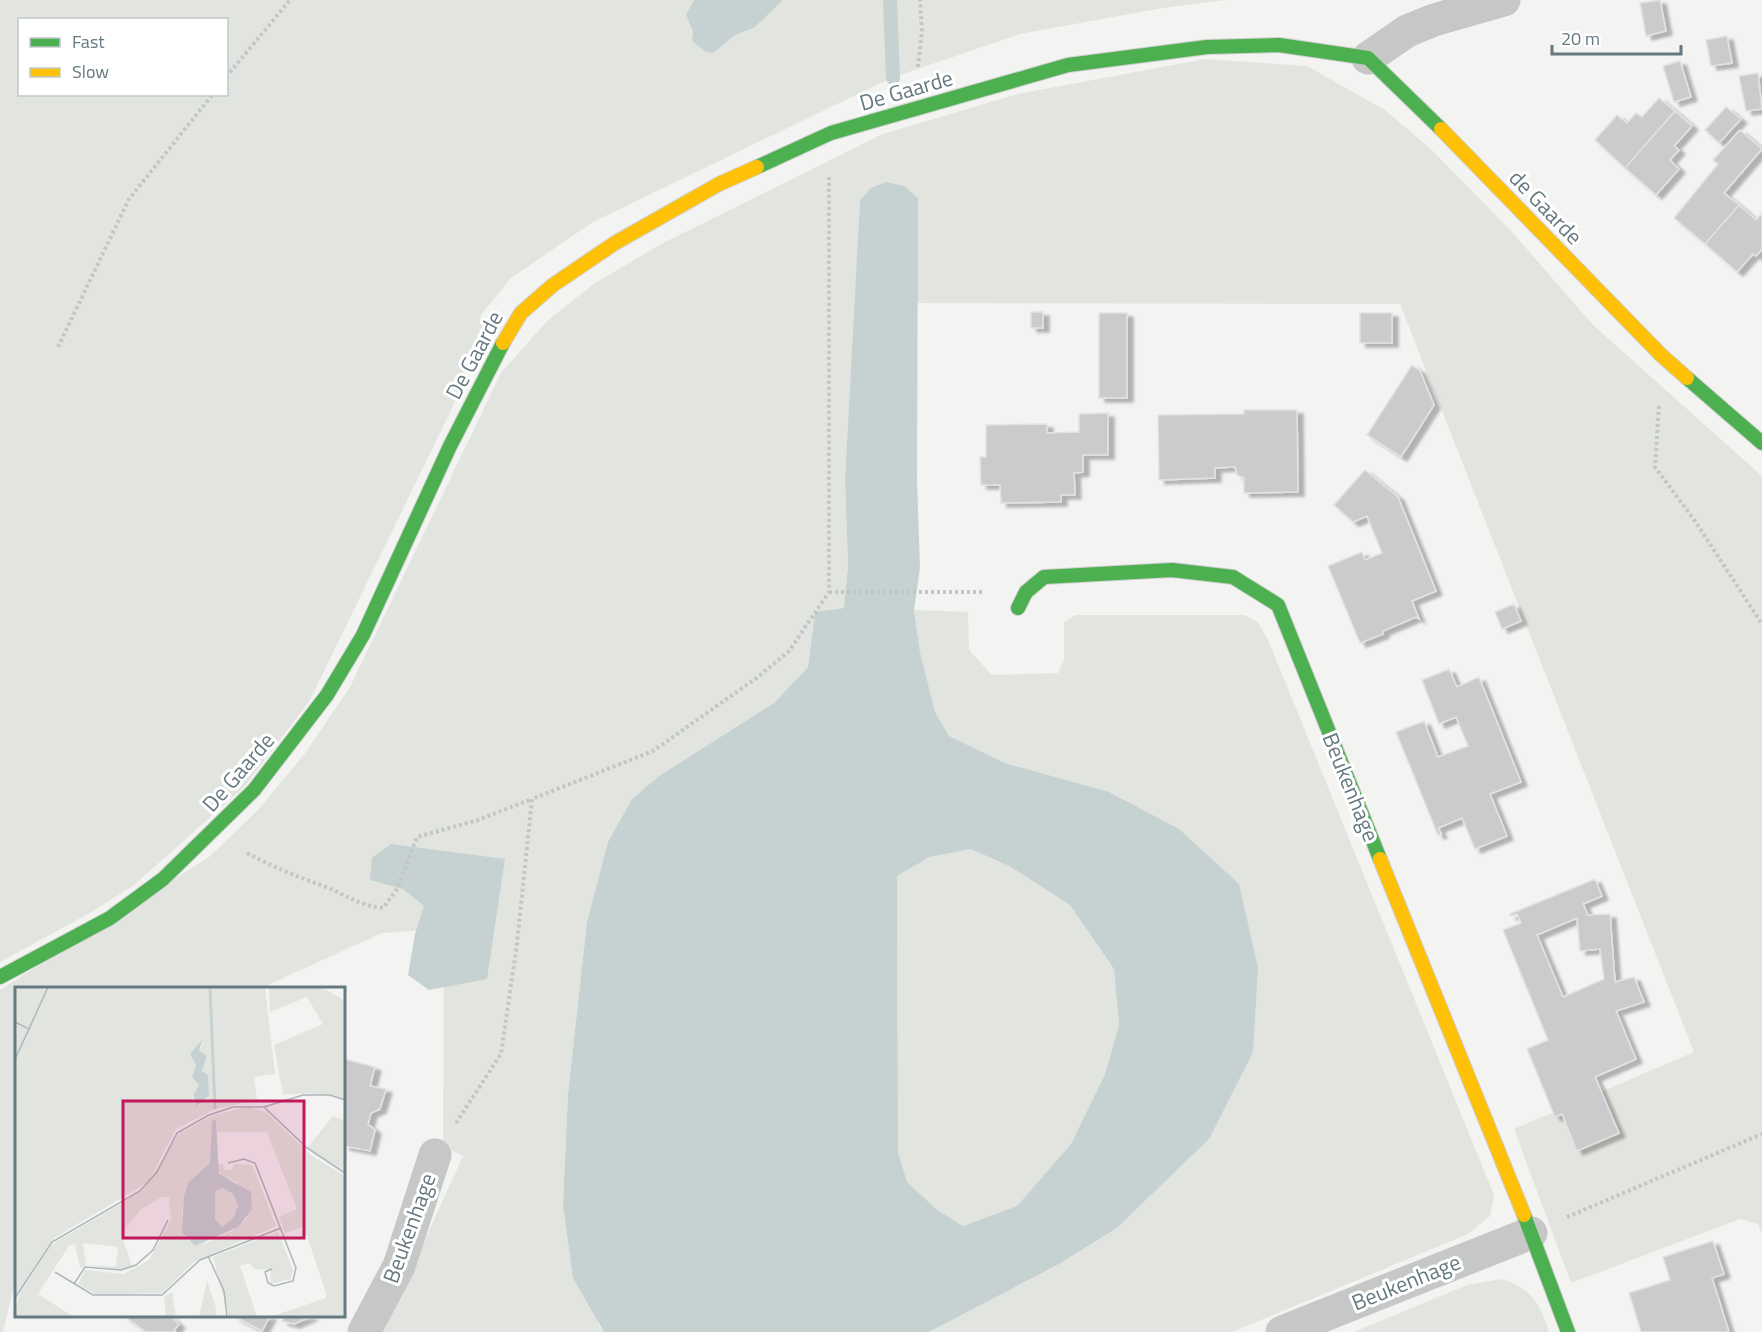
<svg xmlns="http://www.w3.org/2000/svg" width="1762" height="1332" viewBox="0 0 1762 1332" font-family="'Titillium Web',sans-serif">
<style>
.green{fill:#e2e5df;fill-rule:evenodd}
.water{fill:#c6d1d2;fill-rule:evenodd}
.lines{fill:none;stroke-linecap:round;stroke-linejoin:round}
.stream{stroke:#c6d1d2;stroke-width:14}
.building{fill:#c9cbcc;stroke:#e2e2e2;stroke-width:1.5;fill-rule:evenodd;filter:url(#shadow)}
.fast-casing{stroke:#cfd0d0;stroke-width:16}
.slow-casing{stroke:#cfd0d0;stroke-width:16}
.path{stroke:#c3c5c6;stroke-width:4;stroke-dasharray:3 3;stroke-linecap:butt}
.street{stroke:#c6c8c8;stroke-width:33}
.fast{stroke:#4caf50;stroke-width:14}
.slow{stroke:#ffc107;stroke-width:14}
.labels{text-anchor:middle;stroke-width:6;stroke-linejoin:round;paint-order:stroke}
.street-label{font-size:22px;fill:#657980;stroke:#fff}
.inset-river{fill:none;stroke:#c6d1d2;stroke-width:3}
.inset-road{fill:none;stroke:#adb7ba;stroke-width:1.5}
.view{fill:#c2185b;fill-opacity:0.15;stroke:#c2185b;stroke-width:3}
.inset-edge{fill:none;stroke:#657980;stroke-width:3}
</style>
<defs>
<filter id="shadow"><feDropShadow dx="6" dy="4" stdDeviation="1.5" flood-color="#0004"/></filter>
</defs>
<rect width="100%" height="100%" fill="#f3f3f2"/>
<path class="green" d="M0,0H694L686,15L693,32L713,53L735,35L754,28L783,0H1226L1163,8L1020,34L891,78L593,222L511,278L480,316L491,328L310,700L244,787L133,886L88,914L0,962ZM20,20H226V94H20Z
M1205,59L1307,66L1385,110L1432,150L1512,232L1593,325L1762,476V1234L1758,1224L1740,1219L1571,1283L1514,1129L1694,1052L1400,304L917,303L918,198L871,188L860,201L845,479L848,565L844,608L815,613L808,667L774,703L659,776L632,799L608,842L587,922L568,1094L563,1204L599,1326L604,1332H383L463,1156L443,1146L444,929L382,933L261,988H16V1278L3,1332H0V990L209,857L258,810L306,752L350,687L501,373L548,320L595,283L663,243L883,134L1018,94Z
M914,610L968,612L969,650L992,675L1058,673L1064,660V622L1076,615H1244L1258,622L1269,642L1494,1195L1490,1216L1468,1234L1232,1332H929L1059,1264L1117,1228L1209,1139L1109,792L1005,763L949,736L935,712L920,652Z
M971,849L1011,867L1070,905L1114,969L1119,1027L1105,1074L1071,1144L1017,1206L963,1226L936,1209L907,1182L898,1152L897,876L930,857Z
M1502,1279C1532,1289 1539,1302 1549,1332H1354L1467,1285Z"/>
<path class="water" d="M694,0H783L754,28L735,35L713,53L706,52L692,41L693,32L686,15Z
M886,182L904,186L918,198L917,480L920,568L914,610L920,652L935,712L949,736L1005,763L1109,792L1179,829L1239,884L1258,968L1253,1052L1209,1139L1117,1228L1059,1264L929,1332H604L573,1278L563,1204L568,1094L587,922L608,842L632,799L659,776L774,703L808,667L815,612L844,608L848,565L845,479L860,200L871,188ZM971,849L1011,867L1070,905L1114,969L1119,1026L1105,1074L1071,1144L1017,1206L963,1226L936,1209L907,1182L898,1152L897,876L930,857Z
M391,844L505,859L487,979L429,990L408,975L415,934L424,906L403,889L370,880L372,858Z"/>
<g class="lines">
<path class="stream" d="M890,0L893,78"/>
</g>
<path class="building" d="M1660,0L1666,31L1646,36L1640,3Z
M1727,36L1732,63L1711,66L1706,40Z
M1680,61L1691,97L1674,102L1663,66Z
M1758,73L1762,109L1746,111L1739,76Z
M1659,98L1675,111L1625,168L1595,140L1617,115L1627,123L1636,113L1642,117Z
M1726,107L1741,119L1719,143L1705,130Z
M1675,111L1692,126L1674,146L1679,150L1670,160L1679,169L1656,195L1625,168Z
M1740,130L1762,149L1724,193L1739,205L1705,244L1674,218L1718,164L1713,160Z
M1739,205L1756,220L1762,213V249L1756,256L1753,254L1737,272L1705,244Z
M1031,312H1043V328H1031Z
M1099,313H1127V398H1099Z
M1360,313H1392V343H1360Z
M1412,365L1420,371L1434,405L1401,457L1367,435Z
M1244,410H1297L1298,492L1244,493V478L1237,475L1235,467L1215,468V478L1159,480L1158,415L1244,414Z
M1108,413V455H1083V472L1074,473L1075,495H1061V502L1001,503L1000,485H981L980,457H986V425L1047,424V433L1079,432V414Z
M1365,470L1398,497L1436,591L1412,601L1419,619L1416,617L1383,631V634L1360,643L1328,566L1362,552L1365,560L1382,553L1367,516L1353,522L1334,505Z
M1514,604L1521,621L1502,629L1495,612Z
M1449,669L1457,687L1479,677L1521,782L1490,794L1507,836L1475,849L1462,818L1438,828L1441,834L1438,835L1396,732L1424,721L1438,757L1468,746L1456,717L1439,724L1422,680Z
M1595,879L1602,896L1583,904L1588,915L1610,914L1615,982L1634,977L1644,1002L1616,1011L1636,1059L1595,1077L1619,1133L1577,1151L1562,1114L1555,1117L1527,1049L1548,1040L1503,930L1521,923L1517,914L1511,916L1510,914ZM1577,918L1580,951L1600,949L1604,979L1563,997L1537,935Z
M344,1059L375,1067L370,1086L386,1089L380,1109L371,1113L368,1124L375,1130L370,1151L344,1146Z
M1713,1241L1724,1274L1712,1278L1729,1332H1641L1629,1293L1670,1280L1663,1257Z
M124,1316H160L163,1318L170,1316L179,1324L174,1330L176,1332H146Z
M234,1316H270L262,1331Z
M285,1316H312L294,1324L282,1321Z"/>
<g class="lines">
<g class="fast-casing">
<path id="fast" d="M757,167L831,133L1068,65L1207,47L1279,45L1368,58L1441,129
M1687,378L1762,443
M1018,608L1026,592L1044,577L1172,570L1233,577L1278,605L1380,859
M0,977L110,918L163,879L254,790L327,695L363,635L450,446L503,343
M1524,1215L1568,1332"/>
</g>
<g class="slow-casing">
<path id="slow" d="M1441,129L1661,355L1687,378
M503,343L521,313L553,285L615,243L719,184L757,167
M1380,859L1524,1215"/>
</g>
<path class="path" d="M918,67L922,31L920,0
M226,77L290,0
M58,347L129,199L213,94
M1659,406L1655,467L1695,521L1762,624
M829,592H983
M247,853C273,867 298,877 326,887C348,896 358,905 383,908L397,889L417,837L478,820L532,799
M456,1123L501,1054L517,944L532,799L653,751L758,677L789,651L829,592V177
M1567,1217L1762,1134"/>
<path class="street" d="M1368,58L1407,31L1434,20L1504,0
M364,1332L399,1266L435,1155
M1282,1332L1531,1233"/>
<use href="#fast" class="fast"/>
<use href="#slow" class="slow"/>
</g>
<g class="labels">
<g class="street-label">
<text transform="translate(906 90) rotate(-16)" y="8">De Gaarde</text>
<text transform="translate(1546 207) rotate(46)" y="8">de Gaarde</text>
<text transform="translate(474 355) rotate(-62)" y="8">De Gaarde</text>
<text transform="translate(238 772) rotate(-49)" y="8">De Gaarde</text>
<text transform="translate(1351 787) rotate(68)" y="8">Beukenhage</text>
<text transform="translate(409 1228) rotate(-70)" y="8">Beukenhage</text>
<text transform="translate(1406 1282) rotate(-22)" y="8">Beukenhage</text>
</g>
</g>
<g transform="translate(15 987)">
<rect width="330" height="330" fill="#f3f3f2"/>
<path d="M0,0H250L260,87L239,90L242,113L200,122L161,142L133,195L39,251L0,310ZM188,56L184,64L192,71L187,84L193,88V111L179,118L184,98L177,90L181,78L175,67ZM254,0H307L330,14V112L295,106L268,108L259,58L308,37L292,10L255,25ZM232,120L251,125L297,169L330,189V330H255L311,311V306L289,240L270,246L264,230L282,222L252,145H202L203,134L195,176L171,200L167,226L170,250L180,259L188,253L190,257L217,244L232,231L222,195L206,189L202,177H208L210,183H217L219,177L237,178L261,239L179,275L147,306L83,308L63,297L70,283L109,287L134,273L156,233L154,210H147L126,222L111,240L108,252L117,279L109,283L74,278L101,280L103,260L68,256L71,278L65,281L60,257L54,259L23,307L59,330H0L4,308L36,258L127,204L164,147L199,128ZM318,129L330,134V184L292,161ZM208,201L218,207L223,219L218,231L207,240L200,232V204ZM263,245L278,283L276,292L255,297L256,283L240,282L234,276L225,279L242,330H214L198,270ZM192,294L200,317L202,330H184ZM157,305L161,330H151L149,310Z" fill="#e2e5df" fill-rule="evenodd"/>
<path d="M187,53L184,64L192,69L187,84L193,88L194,109L181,119L179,107L184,98L177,90L181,78L175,67ZM201,133L204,187L236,205L237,222L223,240L180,259L167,245L169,209L173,196L195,176L197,134ZM208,201L218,207L223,219L218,231L207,240L200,232V204Z" fill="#c6d1d2" fill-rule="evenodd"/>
<path class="inset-river" d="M195,0L200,122"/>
<path class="inset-road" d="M0,35L14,42L0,72M14,42L33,0M249,120L288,108H315L330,113M213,176L229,172L240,176L281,281L278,294L259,299L253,296L250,285L257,282M193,269L209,304L212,330M40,285L78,308H147L185,273L266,241M59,297L70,280L106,283L121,278L138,263L153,233M0,311L37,255L125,204L142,185L162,146L194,128L218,120H249L292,161L330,186"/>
<path class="view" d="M108,114H289V251H108Z"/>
<rect width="330" height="330" class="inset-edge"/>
</g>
<rect x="18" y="18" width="210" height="78" fill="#ffffff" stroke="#c1c9cc" stroke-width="1.5"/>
<rect x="30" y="38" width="30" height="9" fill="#4caf50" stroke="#c1c9cc" stroke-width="1.5"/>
<text x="72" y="48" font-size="18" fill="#657980">Fast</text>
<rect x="30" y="68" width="30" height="9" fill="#ffc107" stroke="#c1c9cc" stroke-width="1.5"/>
<text x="72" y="78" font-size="18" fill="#657980">Slow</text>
<path d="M1552 45v9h129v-9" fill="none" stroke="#657980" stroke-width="3"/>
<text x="1561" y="45" font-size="18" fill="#657980" stroke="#ffffff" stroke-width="4.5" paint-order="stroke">20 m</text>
</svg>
